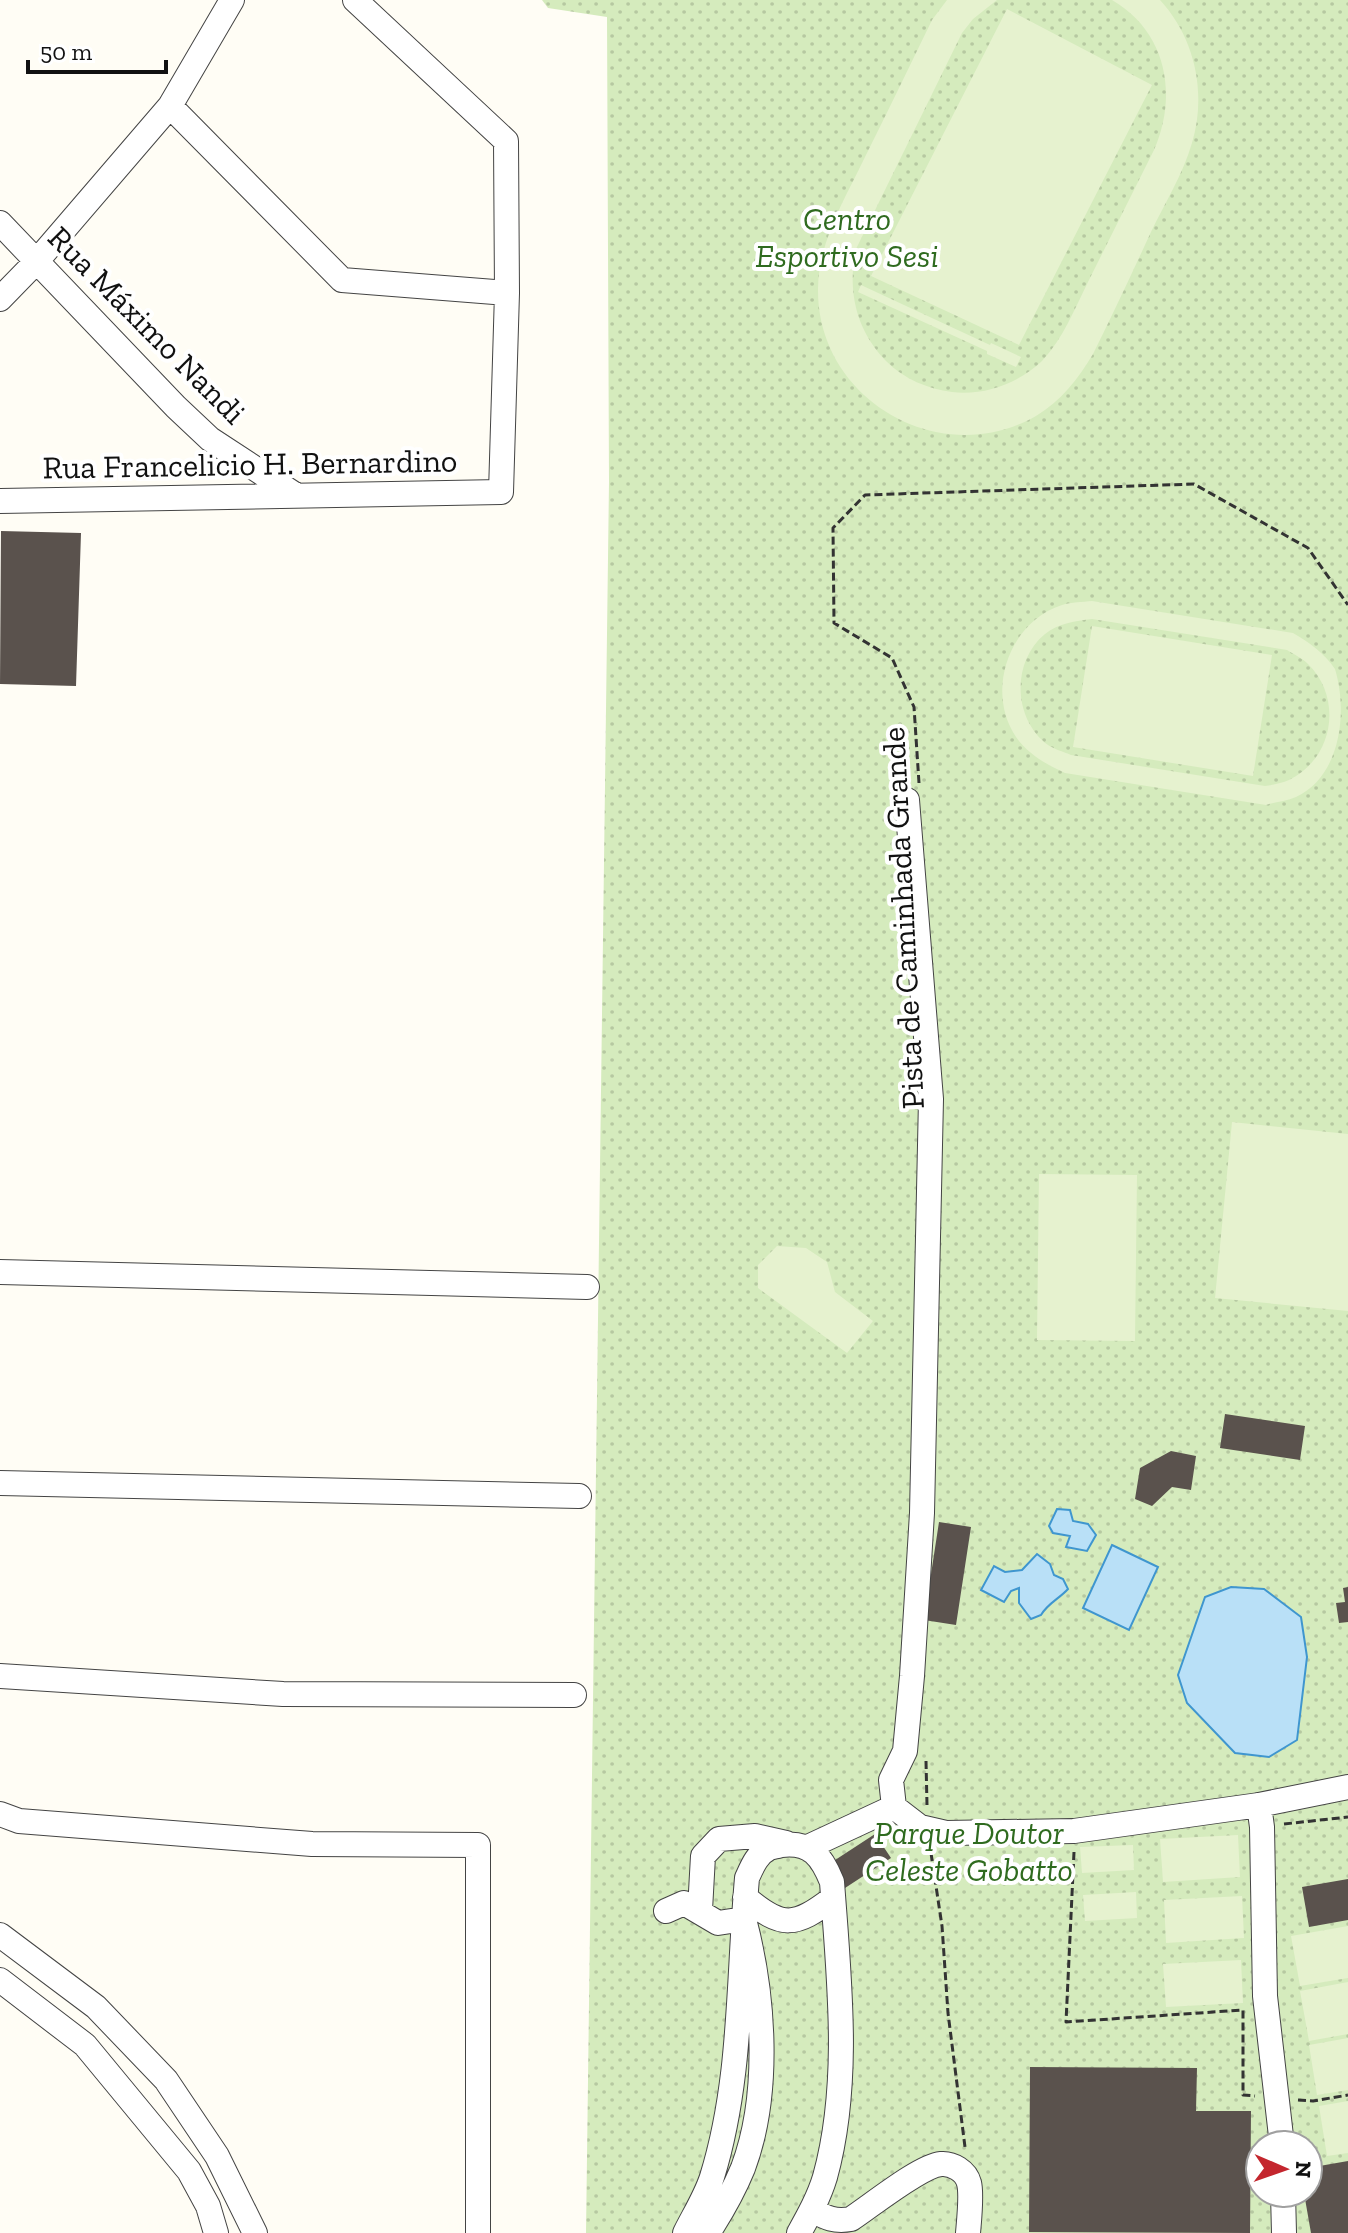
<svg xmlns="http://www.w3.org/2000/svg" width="1348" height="2233" viewBox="0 0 1348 2233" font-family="'Zilla Slab',serif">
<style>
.park{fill:url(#park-dots);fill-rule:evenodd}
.pitch{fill:#e6f2cf;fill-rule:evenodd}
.water{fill:#b9e0f7;stroke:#3f96cf;stroke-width:2}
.building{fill:#5a524d}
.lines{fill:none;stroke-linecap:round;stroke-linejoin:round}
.minor-casing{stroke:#444;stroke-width:26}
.path{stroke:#333;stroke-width:3;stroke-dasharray:8 4;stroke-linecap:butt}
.minor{stroke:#fff;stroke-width:24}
.labels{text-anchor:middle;stroke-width:8;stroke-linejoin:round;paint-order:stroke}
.park-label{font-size:32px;font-style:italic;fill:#2f6b1f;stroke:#fff}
.street-label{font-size:32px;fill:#111;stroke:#fff}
</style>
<defs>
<pattern id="park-dots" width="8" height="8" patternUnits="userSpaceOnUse" patternTransform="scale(2)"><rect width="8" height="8" fill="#d5ebbd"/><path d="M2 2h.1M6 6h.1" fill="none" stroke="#b6c8a1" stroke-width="1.8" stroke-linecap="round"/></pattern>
</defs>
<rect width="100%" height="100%" fill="#fffdf5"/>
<path class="park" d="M542,0H1348V2233H586L609,482L607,17L548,8ZM1260,2145H1308V2193H1260Z"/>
<path class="pitch" d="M947,0H997L973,19L962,33L856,249C847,291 856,330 886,361C904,379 928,389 952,392C984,396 1019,383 1042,361C1063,339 1075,308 1088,282C1110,238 1132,194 1154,150C1178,95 1167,32 1112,0H1160C1195,38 1207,93 1192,143C1183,174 1165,203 1151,232C1132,273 1113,314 1093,354C1078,379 1061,401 1036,416C940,471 816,399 818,288C819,240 845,199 865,157C888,111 910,65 932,20Z
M1007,9L1152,85L1019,345L871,276Z
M861,285L990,345L991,343L1021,357L1016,367L987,354V351L858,292Z
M1092,601L1293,633C1310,643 1324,653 1335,669C1348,712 1341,776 1296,797C1287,801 1275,802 1266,805L1065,773C1046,764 1029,755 1016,737C985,691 1009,622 1062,605C1071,602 1083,602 1092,601ZM1092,619L1287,650C1293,654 1302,658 1308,664C1343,698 1334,758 1289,780C1282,783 1273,785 1265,786L1071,755C1064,752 1054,749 1048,745C1013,719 1011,662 1045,634C1059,623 1075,621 1092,619Z
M1092,626L1272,655L1253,776L1073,747Z
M1232,1122L1348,1134V1311L1215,1298Z
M1039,1174L1137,1175L1135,1341L1037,1340Z
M777,1246L806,1248L827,1262L835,1292L873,1321L847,1353L758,1288V1265Z
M1238,1835L1240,1877L1163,1882L1160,1839Z
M1133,1845L1134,1870L1082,1873L1080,1847Z
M1136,1892L1137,1918L1085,1921L1083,1895Z
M1242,1896L1244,1938L1166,1943L1164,1900Z
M1348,1926V1978L1300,1986L1291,1936Z
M1241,1960L1243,2003L1166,2007L1163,1964Z
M1348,1982V2034L1309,2041L1300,1991Z
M1348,2038V2090L1317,2095L1309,2045Z
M1348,2101V2153L1327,2156L1319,2106Z"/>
<path class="water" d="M1057,1509L1070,1510L1073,1521L1088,1524L1096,1535L1087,1551L1066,1547L1070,1536L1053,1533L1049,1526Z
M1112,1545L1158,1567L1129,1630L1083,1608Z
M1037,1554L1050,1564L1054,1575L1063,1579L1068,1589C1059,1599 1048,1603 1041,1615L1031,1619L1019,1603V1588L1011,1591L1004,1602L981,1590L994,1566L1005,1572L1022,1570Z
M1231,1587L1264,1589L1301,1617L1307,1657L1297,1740L1269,1757L1235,1753L1187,1703L1178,1675L1205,1597Z"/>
<path class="building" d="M1,531L81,533L76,686L0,684Z
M1225,1414L1305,1426L1300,1460L1220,1448Z
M1171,1451L1196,1456L1191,1490L1172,1487L1152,1506L1135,1499L1140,1468Z
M939,1522L971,1527L956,1625L924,1620Z
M1348,1587V1622L1339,1623L1336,1603L1345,1602L1343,1588Z
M875,1834L891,1858L845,1888L829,1864Z
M1348,1879V1920L1309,1927L1302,1887Z
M1030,2067L1197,2068L1196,2111H1251L1250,2233L1029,2232Z
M1348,2161V2233H1311L1304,2193H1308V2168Z"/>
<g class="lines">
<g class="minor-casing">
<path id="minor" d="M170,106L342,280L507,293
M0,223L176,407L210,439L294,494
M0,299L36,262L170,106L232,0
M0,501L501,492L507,293L506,141L355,0
M907,800L931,1099L922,1513L912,1676L905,1751L891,1780L894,1807L920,1827L946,1833L1074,1831L1259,1805L1348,1787
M0,1272L587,1287
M0,1483L579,1496
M0,1676L283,1694L574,1695
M1259,1805L1262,1827L1265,1996L1282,2145
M0,1814L19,1821L312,1844L478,1845V2233
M808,1847L894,1807
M745,1897C782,1929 795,1927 833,1898
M700,1910L703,1856L719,1839L755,1836L786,1843
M666,1911L684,1903L718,1923L744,1919C764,1995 771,2093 743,2168C734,2190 721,2213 708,2233
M0,1935L96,2007L166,2080L217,2156L255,2233
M0,1980L85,2045L189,2171L208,2206L216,2233
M1283,2193L1284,2233
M812,2210C826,2218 835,2222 851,2219C871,2206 920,2166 941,2164C952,2163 966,2171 969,2183C972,2194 969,2221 968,2233
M685,2233C694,2215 706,2196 712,2177C742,2080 738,1979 747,1878C752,1867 757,1854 769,1848C771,1847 779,1846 781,1845C811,1841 822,1857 832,1882C839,1978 851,2083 825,2177C819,2197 809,2215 799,2233"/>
</g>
<path class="path" d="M919,783L914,707L892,658L834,623L833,528L865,495L1194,484L1308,548L1348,605
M926,1761L927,1805
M1284,1824L1348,1817
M1074,1852L1066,2022L1243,2010V2095L1255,2096
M931,1853L942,1926L948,2013L965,2147
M1298,2100L1313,2101L1348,2095"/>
<use href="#minor" class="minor"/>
</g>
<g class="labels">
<g class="park-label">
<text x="847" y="230">Centro<tspan x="847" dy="37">Esportivo Sesi</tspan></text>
<text x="969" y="1844">Parque Doutor<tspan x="969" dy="37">Celeste Gobatto</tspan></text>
</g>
<g class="street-label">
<text transform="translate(147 325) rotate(45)" y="11">Rua Máximo Nandi</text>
<text transform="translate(250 464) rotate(-1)" y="11">Rua Francelicio H. Bernardino</text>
<text transform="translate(903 918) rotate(-93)" y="11">Pista de Caminhada Grande</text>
</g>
</g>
<g transform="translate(1284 2169) rotate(92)"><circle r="38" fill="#ffffff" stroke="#a0a0a0" stroke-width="2"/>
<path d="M0-6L14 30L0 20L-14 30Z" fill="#c4262e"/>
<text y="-12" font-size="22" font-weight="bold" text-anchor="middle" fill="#111111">N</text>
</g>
<path d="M28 60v12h138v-12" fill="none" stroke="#111111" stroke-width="4"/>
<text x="40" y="60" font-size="24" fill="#111111" stroke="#ffffff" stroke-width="6" paint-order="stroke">50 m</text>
</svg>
